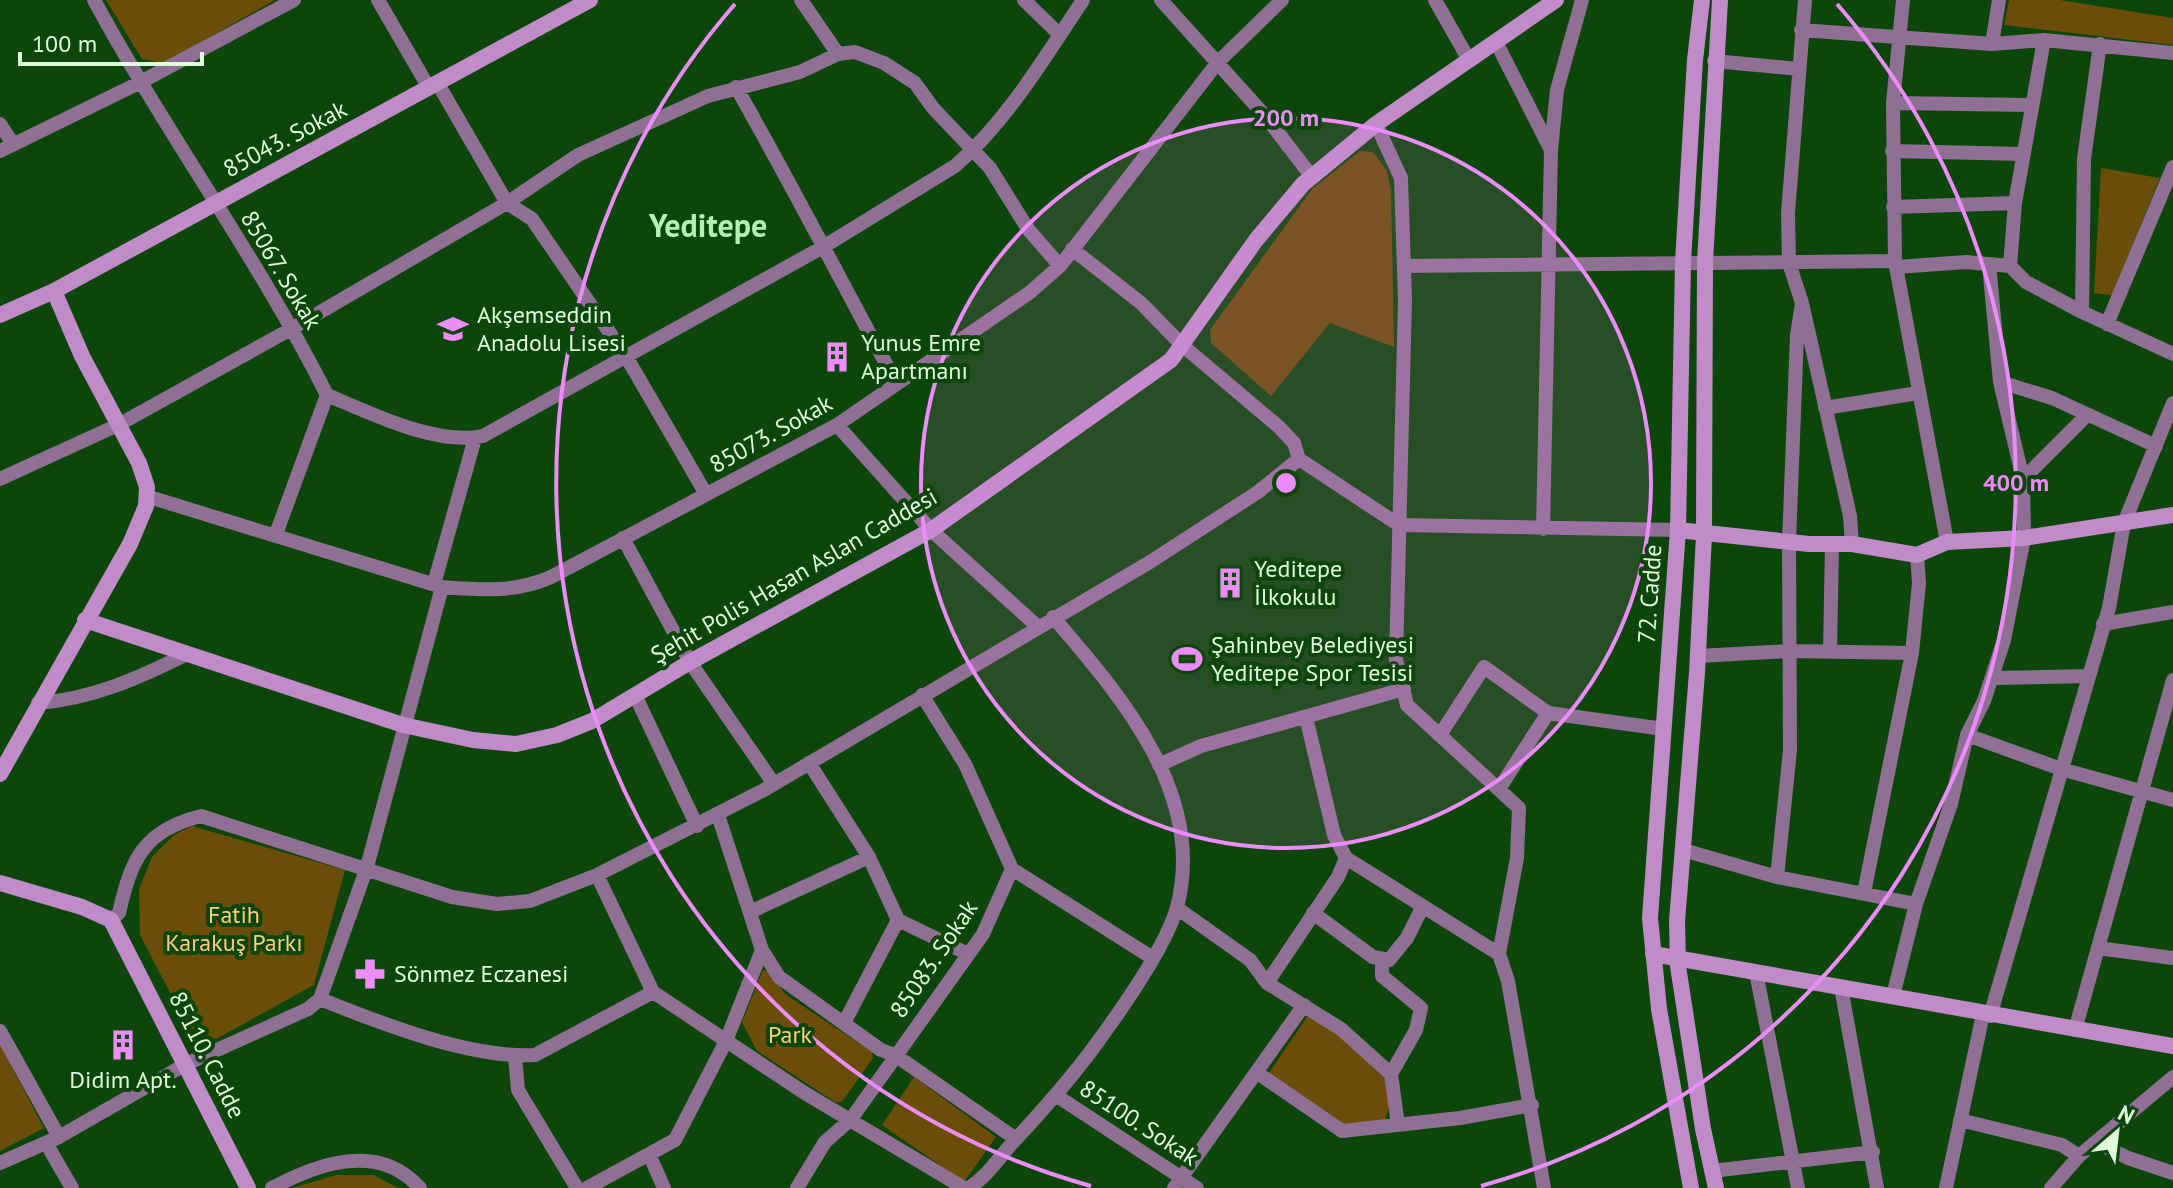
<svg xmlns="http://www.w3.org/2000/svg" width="2173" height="1188" viewBox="0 0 2173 1188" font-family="'PT Sans',sans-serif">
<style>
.green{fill:#6a4d08}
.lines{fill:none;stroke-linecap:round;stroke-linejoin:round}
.street{stroke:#906f95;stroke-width:14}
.secondary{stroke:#c18bc9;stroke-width:16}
.ring{fill:none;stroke:#ec8cfa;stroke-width:4}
.labels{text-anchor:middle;stroke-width:8;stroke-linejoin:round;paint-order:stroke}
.street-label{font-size:24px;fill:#dffcdb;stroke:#0d460a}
.poi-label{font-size:24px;fill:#dffcdb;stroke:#0d460a;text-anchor:start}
.park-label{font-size:24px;fill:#f9ce7c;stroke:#0d460a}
.district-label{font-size:32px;font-weight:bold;fill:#b5f0af;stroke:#0d460a}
.centre{fill:#ec8cfa;stroke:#0d460a;stroke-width:4}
.ring-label{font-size:24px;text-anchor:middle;font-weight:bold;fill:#ec8cfa;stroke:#0d460a;stroke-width:8;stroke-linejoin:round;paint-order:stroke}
</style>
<rect width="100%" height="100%" fill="#0d460a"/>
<path class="green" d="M106,0H275L164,63L142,59Z
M2009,0H2060L2173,18V45L2004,25Z
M1360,151L1373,152L1387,171L1391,190L1394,347L1330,323L1271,396L1211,343L1210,330L1312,189Z
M2101,168L2160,178L2112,295L2094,293Z
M192,826L345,870L314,985L216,1039L188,1027L140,935L139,889L152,857L174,835Z
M763,970L771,973L785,994L872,1052L873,1058L842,1102H835L757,1051L742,1022Z
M1309,1014L1381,1062L1393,1096L1385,1120L1346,1126L1272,1076L1269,1073Z
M0,1045L44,1128L0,1151Z
M914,1077L996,1137L964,1182L882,1125Z
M336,1175H374L398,1188H292Z"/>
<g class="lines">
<path class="street" d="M94,0C167,135 258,258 327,395L276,534
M378,0L429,88
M801,0L838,54
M1024,0L1060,35
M1161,0L1266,117L1312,177
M1435,0L1469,60
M1805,0L1788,213L1789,263L1802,303L1850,516L1852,544
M1903,0L1893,103L1895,261L1947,542
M1801,30L1992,44L2044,40L2173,53
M1496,42L1551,150L1543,529
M1992,44L1999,0
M1714,61L1799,69
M438,84L507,203L532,219L627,358L706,494
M736,87C792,185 843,285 897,384
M1893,103L2030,105
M0,124L13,144
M1376,124L1401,178L1405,300L1396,660L1407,705L1519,808L1517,858L1499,954L1508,981L1544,1188
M1551,150L1557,90L1582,0
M0,151L139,83L294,0
M1892,151L2023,154
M1893,207L2015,203
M1404,266L1895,261
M2010,266L2015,203L2044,40
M1897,267L1966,262L2010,266L2026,282L2082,312L2173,354
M2082,312L2084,159L2100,44
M2107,324L2173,167
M2000,382L2052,398L2156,446
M327,395C370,413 436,446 483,436L823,247L955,166C1007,121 1045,57 1083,0
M1825,408L1918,393
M837,425L931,530L1037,626
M1299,459L1399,525L1678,530
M0,479L118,425L293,328L507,203L578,155L708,96L800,72L838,54L855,52L884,63L915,83L933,108L990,168L1028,229L1060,266
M2023,479L2086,416
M146,496L442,587C481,590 515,593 551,577L837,425L1029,293L1060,266L1218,62L1282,0
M623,538L690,662L774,784
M434,584L475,438
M2103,624L2173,612
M1830,652L1832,543
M1698,656L1789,651L1912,653
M1992,678L2089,676
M635,695L697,826
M38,703C92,699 139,678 187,654
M1306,717L1334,835L1346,858L1499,954
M1440,735L1484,667L1548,713
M1967,735L2061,769L2173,800
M809,763L869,857L898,920L844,1023
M1159,765L1201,746L1404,689
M1499,789L1548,713L1664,729
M718,815L762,950L779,977L881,1050L895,1055L1016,1139
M1683,850L1777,877L1916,904
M1012,869L1151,957
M597,875L653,992L803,1092L964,1188
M1777,877L1790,750L1789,542L1797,335L1802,303
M1864,893L1912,653L1919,583L1917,555
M1177,908L1250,960L1267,983L1341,1029L1391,1074L1398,1125
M752,911L869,857
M1313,913L1373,957L1389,960L1407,938L1423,906
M111,920L119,913C131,859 144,830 201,816L452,897L497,904L530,901L597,875L764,790L1150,562L1258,492L1299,459L1294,443L1279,427L1182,345L1141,303L1072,249
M898,920L968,954
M2098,948L2173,958
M1382,960V976L1421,1008L1416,1030L1391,1074
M1756,972L1798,1188
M1267,983L1338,877L1346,858
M1841,987L1877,1188
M1893,996L1916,904L1951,804L1967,735L1984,701L2004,640L2024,538L2023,479L2000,382L1989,264
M320,999C380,1023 471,1059 535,1055L653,992
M1990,1016L2109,608L2124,523L2173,403
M2075,1030L2173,680
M0,1031L59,1137
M515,1056L518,1090L577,1188
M1259,1074L1342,1131L1460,1118L1532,1105
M1057,1096L1197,1188
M1960,1120L2062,1145L2079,1156
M2096,1142L2128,1158L2173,1173
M46,1143L72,1188
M649,1154L664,1188
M0,1163L59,1137L186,1064L308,1009L320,999L367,867L442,587
M1712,1171L1873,1152
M272,1188C317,1164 378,1141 420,1188
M587,1188L675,1140L726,1041L762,950
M797,1188L825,1142L851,1119L983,934L1012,869L965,764L922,695
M969,1188C988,1176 1000,1156 1015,1140C1043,1110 1069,1081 1094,1047C1119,1013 1166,947 1177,907C1207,794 1120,695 1053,617
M1174,1188L1304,1005
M1946,1188L1983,1014
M2051,1188L2079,1156L2173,1077"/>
<path class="secondary" d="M0,315L54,291L590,0
M1678,530L1809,544H1852L1917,555L1947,542L2024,538L2173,515
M85,620L403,725L473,740L516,744L557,735L592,721L690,662L931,530L1171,360L1256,240L1303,184L1376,124L1556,0
M0,774L130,544L146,506L147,487L139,463L82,356L54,291
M0,883L82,907L111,920L248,1188
M1653,954L2173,1046
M1691,1188L1659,1009L1650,918L1678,530L1683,262L1695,60L1702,0
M1716,1188L1703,1129L1678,966L1677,921L1697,673L1704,535L1705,262L1720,0"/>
</g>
<circle cx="1286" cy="483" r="365" fill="#ec8cfa" fill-opacity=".12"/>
<g class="ring">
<circle cx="1286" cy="483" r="365"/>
<path d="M1091 1186A730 730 0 0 1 735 4M1837 4A730 730 0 0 1 1481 1186"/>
</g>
<defs>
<g id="school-bare" transform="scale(2.4)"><path d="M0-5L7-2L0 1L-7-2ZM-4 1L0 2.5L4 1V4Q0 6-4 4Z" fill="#ec8cfa" stroke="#0d460a" stroke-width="2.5" paint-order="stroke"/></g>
<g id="building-bare" transform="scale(2.4)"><path d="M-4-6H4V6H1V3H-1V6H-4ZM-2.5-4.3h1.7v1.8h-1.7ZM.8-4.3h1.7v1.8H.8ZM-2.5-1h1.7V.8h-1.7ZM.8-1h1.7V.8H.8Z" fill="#ec8cfa" stroke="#0d460a" stroke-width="2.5" paint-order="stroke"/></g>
<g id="stadium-bare" transform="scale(2.4)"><path d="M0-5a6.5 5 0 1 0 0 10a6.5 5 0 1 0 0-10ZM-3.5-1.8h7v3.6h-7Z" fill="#ec8cfa" stroke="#0d460a" stroke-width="2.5" paint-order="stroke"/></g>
<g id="pharmacy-bare" transform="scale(2.4)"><path d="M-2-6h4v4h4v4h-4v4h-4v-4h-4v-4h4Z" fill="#ec8cfa" stroke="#0d460a" stroke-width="2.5" paint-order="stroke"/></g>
</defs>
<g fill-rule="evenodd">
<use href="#school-bare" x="453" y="329"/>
<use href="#building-bare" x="837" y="357"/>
<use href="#building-bare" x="1230" y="583"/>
<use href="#stadium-bare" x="1187" y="659"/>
<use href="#pharmacy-bare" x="370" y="974"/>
<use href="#building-bare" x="123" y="1045"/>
</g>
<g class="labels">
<g class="street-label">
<text transform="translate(285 139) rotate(-28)" y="8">85043. Sokak</text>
<text transform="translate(281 270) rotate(59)" y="8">85067. Sokak</text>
<text transform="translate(771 434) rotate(-29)" y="8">85073. Sokak</text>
<text transform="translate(794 576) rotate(-30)" y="8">Şehit Polis Hasan Aslan Caddesi</text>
<text transform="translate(1650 594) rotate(-86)" y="8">72. Cadde</text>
<text transform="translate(934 959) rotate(-56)" y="8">85083. Sokak</text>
<text transform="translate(207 1055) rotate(63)" y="8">85110. Cadde</text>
<text transform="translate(1139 1123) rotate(33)" y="8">85100. Sokak</text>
</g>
<g class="poi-label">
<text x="477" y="323">Akşemseddin<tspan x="477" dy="28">Anadolu Lisesi</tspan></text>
<text x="861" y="351">Yunus Emre<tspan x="861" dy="28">Apartmanı</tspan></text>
<text x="1254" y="577">Yeditepe<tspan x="1254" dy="28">İlkokulu</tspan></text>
<text x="1211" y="653">Şahinbey Belediyesi<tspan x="1211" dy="28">Yeditepe Spor Tesisi</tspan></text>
<text x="394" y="982">Sönmez Eczanesi</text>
<text x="123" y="1088" text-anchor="middle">Didim Apt.</text>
</g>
<g class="park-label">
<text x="234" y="923">Fatih<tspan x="234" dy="28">Karakuş Parkı</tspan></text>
<text x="790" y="1043">Park</text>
</g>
<g class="district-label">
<text x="708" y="237">Yeditepe</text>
</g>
</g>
<circle cx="1286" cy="483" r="12" class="centre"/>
<g class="ring-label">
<text x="1286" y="126">200 m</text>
<text x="2016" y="491">400 m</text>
</g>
<g transform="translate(2117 1132) rotate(28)" stroke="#0d460a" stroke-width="6" paint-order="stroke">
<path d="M0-6L14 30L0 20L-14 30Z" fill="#dffcdb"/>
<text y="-12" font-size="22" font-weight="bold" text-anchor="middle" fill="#dffcdb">N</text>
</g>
<path d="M20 52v12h182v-12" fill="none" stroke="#dffcdb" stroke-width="4"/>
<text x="32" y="52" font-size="24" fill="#dffcdb" stroke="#0d460a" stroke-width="6" paint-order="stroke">100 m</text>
</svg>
